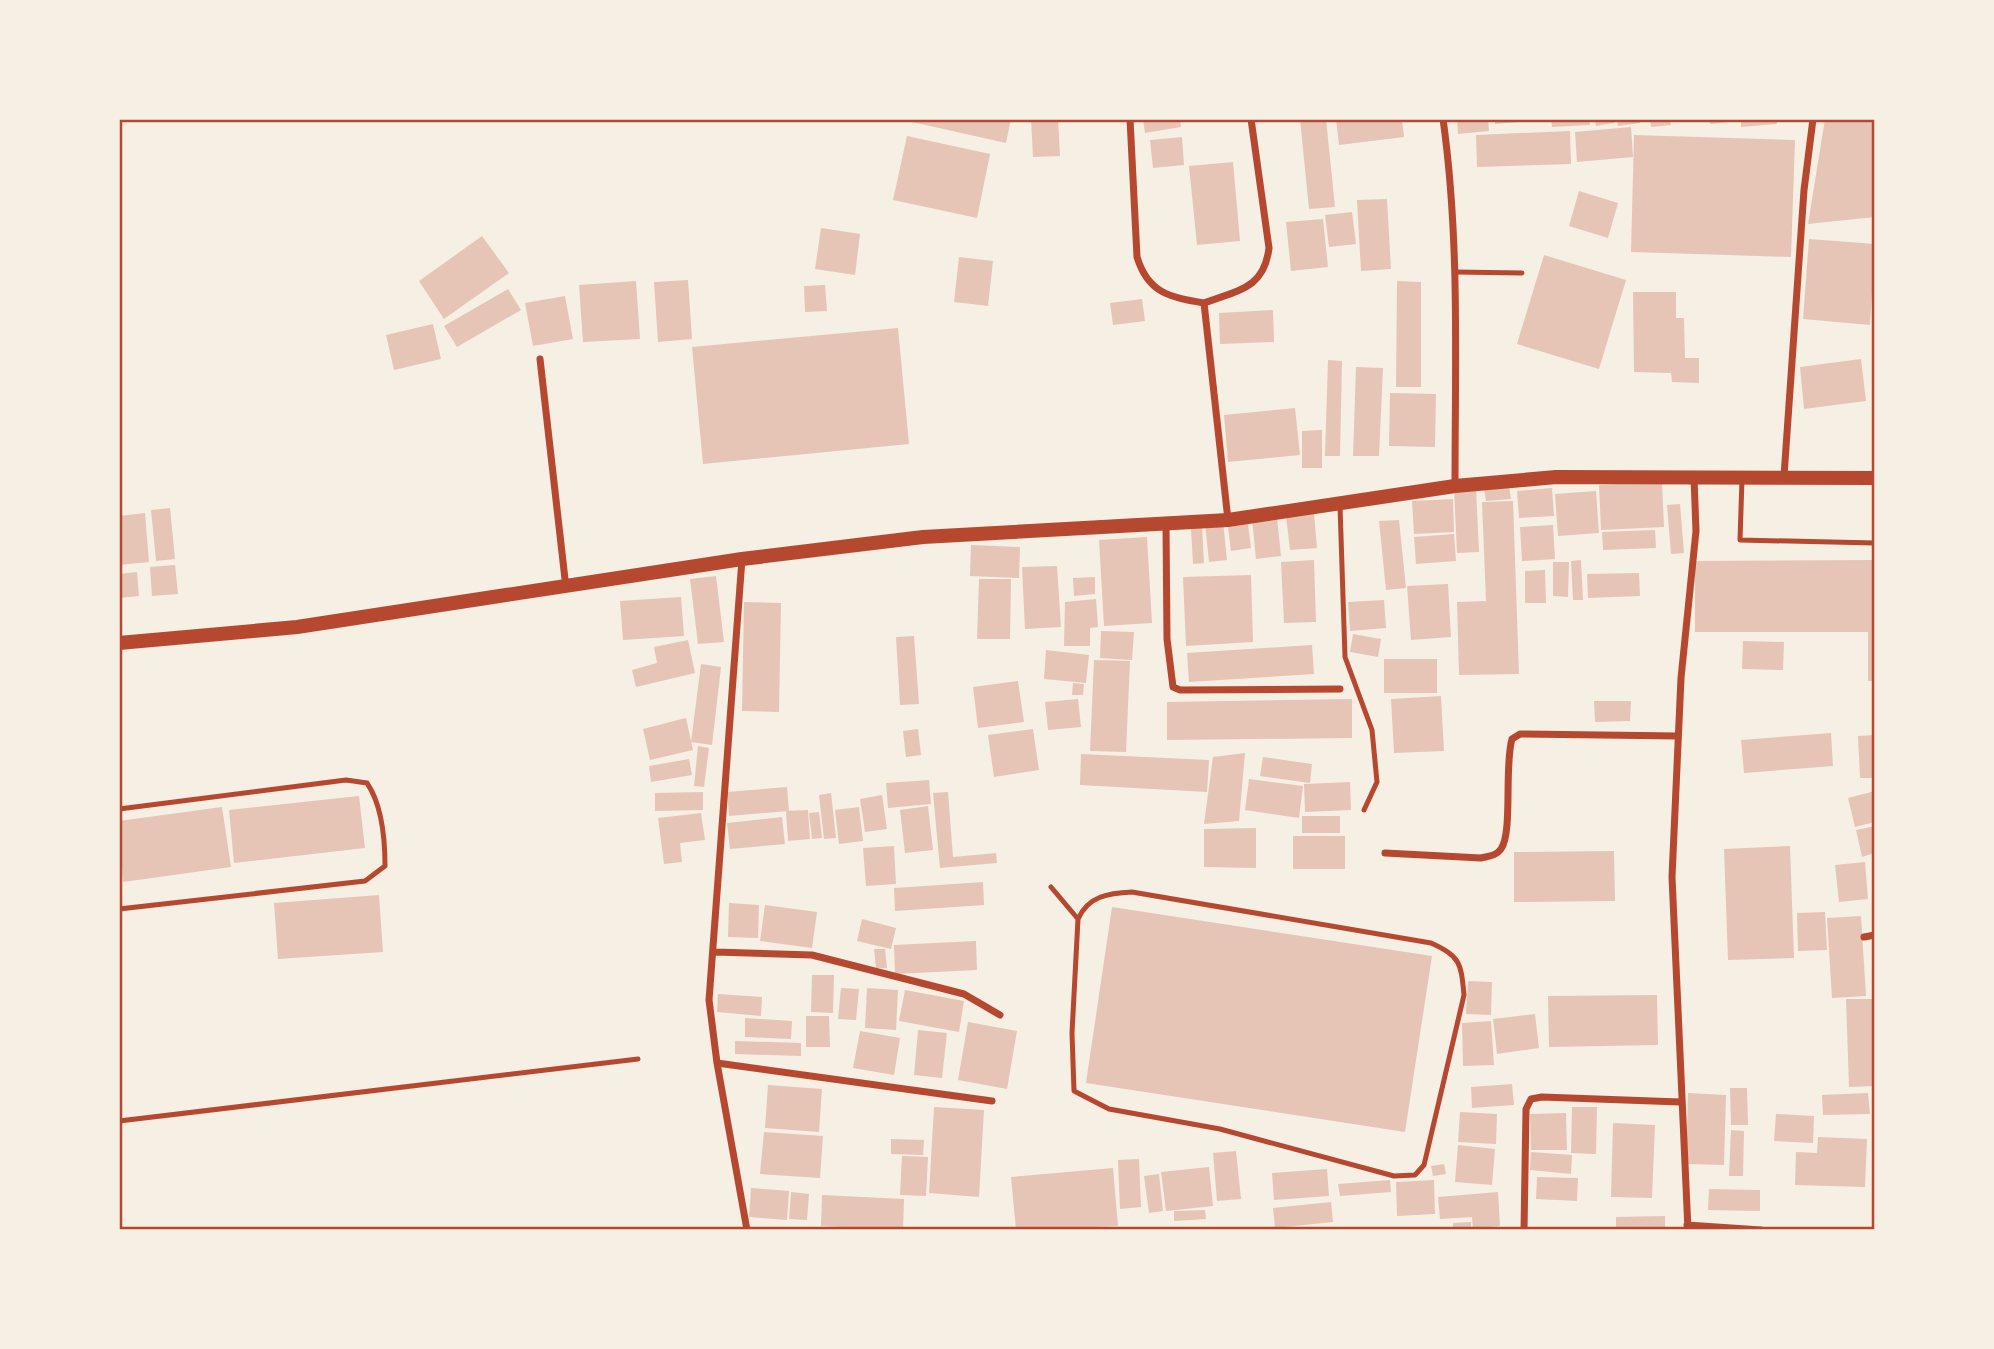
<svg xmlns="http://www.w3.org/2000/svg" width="1994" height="1349" viewBox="0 0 1994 1349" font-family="Arial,sans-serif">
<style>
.building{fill:#e6c5b7}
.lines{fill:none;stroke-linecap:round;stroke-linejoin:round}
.service{stroke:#b5482f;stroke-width:5}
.minor{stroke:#b5482f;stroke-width:7}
.secondary{stroke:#b5482f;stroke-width:14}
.neatline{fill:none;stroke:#b5482f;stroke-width:2.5}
</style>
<rect width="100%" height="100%" fill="#f6efe4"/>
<path class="building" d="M913,119H1011L1006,143L912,122Z
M1031,119H1058L1060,156L1033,157Z
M1143,119H1180L1181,127L1145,133Z
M1300,119H1326L1335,207L1309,209Z
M1336,119H1402L1404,137L1339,145Z
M1457,119H1488L1489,131L1458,134Z
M1495,119H1530V121L1495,124Z
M1551,119H1589L1590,125L1552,127Z
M1595,119H1613L1614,123L1596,126Z
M1617,119H1640V123L1618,126Z
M1650,119H1670L1671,125L1651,127Z
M1709,119H1738V121L1710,124Z
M1741,119H1776L1777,124L1741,127Z
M1825,119H1875V217L1808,224Z
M1631,127L1633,157L1577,162L1575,132Z
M1570,131L1571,164L1477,167L1476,135Z
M1634,135L1795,140L1791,257L1631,252Z
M907,136L990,154L977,218L893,200Z
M1182,137L1184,165L1153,168L1150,140Z
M1233,162L1240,241L1197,245L1189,166Z
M1579,191L1618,203L1608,238L1569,226Z
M1387,199L1391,269L1361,271L1357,200Z
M1352,212L1356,244L1329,247L1325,215Z
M1323,219L1328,267L1291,271L1286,222Z
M821,228L860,234L855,275L815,269Z
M482,236L509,273L444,319L419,281Z
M1809,239L1875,244L1870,325L1803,319Z
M1544,255L1626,280L1599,369L1517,344Z
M959,257L993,261L988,306L954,302Z
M688,280L692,339L658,342L654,282Z
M636,281L640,339L583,342L579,285Z
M1397,281L1421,282V387H1396Z
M825,285L827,311L805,312L804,286Z
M508,289L521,310L457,347L444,326Z
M1633,292H1676V318H1684L1685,358H1699V383L1672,382L1671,373L1634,372Z
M565,296L573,339L533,346L525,303Z
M1142,299L1145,321L1113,325L1110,303Z
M1273,310L1274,342L1220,344L1219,313Z
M433,324L441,359L394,370L386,335Z
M898,328L909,444L703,464L692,347Z
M1861,359L1866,401L1804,409L1800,367Z
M1328,360L1342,361L1340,456H1325Z
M1356,367L1383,368L1379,456H1353Z
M1390,393L1436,394L1435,447L1389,446Z
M1295,408L1300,455L1228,462L1224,415Z
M1322,430V468H1302V431Z
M1662,482L1664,527L1601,530L1599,485Z
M1509,486L1511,499L1486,501L1484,488Z
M1476,488L1479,552L1457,553L1454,489Z
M1552,488L1554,516L1519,518L1517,491Z
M1596,491L1599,533L1558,536L1555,494Z
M1453,499L1454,532L1414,534L1412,501Z
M1513,501L1519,674L1459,675L1457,602L1486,601L1482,502Z
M1680,504L1684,553L1671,554L1667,505Z
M170,508L175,559L156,561L151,510Z
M145,513L149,562L119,565V516Z
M1314,513L1317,548L1290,550L1286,516Z
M1277,517L1281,556L1256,559L1252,519Z
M1399,520L1406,588L1386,590L1379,521Z
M1223,521L1227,560L1209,562L1205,523Z
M1248,524L1251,548L1231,551L1228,527Z
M1553,525L1555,559L1522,561L1520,527Z
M1202,527L1204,563L1193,564L1191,528Z
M1655,530L1656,548L1603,550L1602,532Z
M1454,534L1456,561L1416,564L1414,537Z
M1147,537L1152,623L1104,626L1099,540Z
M971,545L1020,547L1019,578L970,576Z
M1314,560L1316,622L1284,623L1281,562Z
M1581,560L1583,600H1573L1571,561Z
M1875,560V681H1868V632H1695V561Z
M1553,562H1569L1568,597L1553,596Z
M175,565L178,594L152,596L150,567Z
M1057,566L1061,627L1025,629L1022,567Z
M1545,570L1546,603H1525V571Z
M137,572L139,596L119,598V574Z
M1639,573L1640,596L1588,598L1587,574Z
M1251,575L1253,642L1186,646L1183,577Z
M716,576L724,642L698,644L690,579Z
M1095,577V594L1074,596L1073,578Z
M979,579H1011L1010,639H977Z
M1448,584L1451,637L1411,640L1407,586Z
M681,597L684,636L623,640L620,601Z
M1096,599L1098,627L1090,628V646H1064L1065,602Z
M1384,600L1386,628L1350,631L1348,602Z
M744,602L781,603L779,712L742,711Z
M1101,631L1134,632L1132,660L1100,658Z
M1353,634L1381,639L1378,657L1350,652Z
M914,636L919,704L900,705L896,637Z
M688,640L695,673L636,687L632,670L657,663L654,647Z
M1743,641L1784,642L1783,670L1742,669Z
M1312,645L1314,674L1189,682L1187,653Z
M1046,650L1089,655L1086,683L1044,679Z
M1384,659H1437V693H1384Z
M1094,660L1130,661L1126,752L1090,751Z
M701,664L721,667L712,745L691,742Z
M1018,681L1024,722L978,728L973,687Z
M1073,683L1084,684L1083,695H1072Z
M1441,696L1444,751L1394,753L1391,699Z
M1078,699L1081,727L1048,730L1045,702Z
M1352,699V738L1167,740V702Z
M1594,701H1631L1630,721L1595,722Z
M686,718L693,750L650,760L643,729Z
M918,729L921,755L906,757L903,731Z
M1033,729L1039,770L994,777L988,735Z
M1831,733L1833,766L1744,773L1741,740Z
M1875,735V778H1860L1858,736Z
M698,746L709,748L704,787L694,786Z
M1245,753L1239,821L1204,824L1213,757Z
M1081,754L1209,760L1207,792L1080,785Z
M1263,757L1312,764L1310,783L1260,776Z
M689,759L692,775L651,782L649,766Z
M1249,779L1303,786L1299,818L1245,810Z
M929,780L931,804L888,808L886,783Z
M1350,782L1351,810L1305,812L1304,784Z
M787,787L789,811L729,816L727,792Z
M1875,791V822L1855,827L1848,798Z
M703,792V810L655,811V793Z
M948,792L953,857L996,853L997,863L940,868L933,793Z
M831,793L836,838L824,839L819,795Z
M882,795L887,829L865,832L860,799Z
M359,796L365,848L234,863L229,810Z
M928,806L933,850L905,853L900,810Z
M222,807L231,867L123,882L119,821Z
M859,807L863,841L839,844L835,810Z
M808,810L810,839L788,841L786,811Z
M819,812L822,838L812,839L809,813Z
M701,813L705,840L680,843L682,862L664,864L658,818Z
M1302,816H1340V833H1302Z
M782,817L785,844L730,849L727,823Z
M1875,826V853L1862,857L1856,830Z
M1256,828V868L1204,867V829Z
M1293,836H1345V869H1293Z
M894,846L896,884L866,886L863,848Z
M1790,846L1794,958L1728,960L1724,849Z
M1614,851L1615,901L1514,902V852Z
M1865,862L1868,899L1839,902L1835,865Z
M983,882L984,905L895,911L894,888Z
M379,895L383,952L278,959L274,903Z
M729,903L759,905L758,938L728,937Z
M765,905L817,912L812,948L760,941Z
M1112,907L1432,956L1405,1132L1086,1083Z
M1825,912L1827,950L1798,951L1797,913Z
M1861,916L1866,996L1832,998L1827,918Z
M862,919L896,928L891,949L857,941Z
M976,941L977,970L895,974L894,945Z
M874,949H885L887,968H876Z
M812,975H834L833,1013L811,1012Z
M1468,981L1492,982L1491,1015L1466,1014Z
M841,988L859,989L856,1020L838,1019Z
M867,988L898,990L896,1030L865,1028Z
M905,990L964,1001L959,1032L899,1021Z
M718,994L762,997L761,1016L717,1012Z
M1657,995L1658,1045L1549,1047L1548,996Z
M1846,999H1875V1086L1849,1087Z
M1535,1014L1539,1048L1497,1054L1493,1019Z
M806,1016H829L830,1047H806Z
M745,1018L792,1021L791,1039L745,1037Z
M1491,1021L1494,1065L1463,1066L1462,1023Z
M968,1022L1017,1031L1007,1089L958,1080Z
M918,1030L947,1033L942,1078L914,1075Z
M860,1031L900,1038L894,1075L853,1068Z
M735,1041L801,1043V1056L735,1054Z
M1512,1084L1514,1105L1472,1108L1471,1087Z
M768,1085L822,1089L819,1132L765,1128Z
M1730,1088H1747L1748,1125H1731Z
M1688,1093L1726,1095L1724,1165L1686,1164Z
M1868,1093L1870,1114L1823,1115L1822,1095Z
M934,1107L984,1110L979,1197L929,1193Z
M1572,1107H1597L1596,1154L1571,1153Z
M1460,1112L1497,1114L1496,1144L1458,1142Z
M1566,1113L1567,1150H1531L1530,1114Z
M1776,1114L1814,1116L1813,1143L1774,1141Z
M1613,1123L1655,1125L1652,1198L1611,1197Z
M1731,1130L1744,1131L1743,1176H1729Z
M764,1132L823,1136L820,1178L760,1174Z
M1818,1137L1867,1139L1865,1187L1795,1185L1796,1152L1817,1153Z
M891,1139L924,1140L923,1155L891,1154Z
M1458,1145L1495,1149L1492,1185L1455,1182Z
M1236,1151L1241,1199L1217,1201L1213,1153Z
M1531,1152L1572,1155L1571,1174L1530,1170Z
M902,1156L928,1157L926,1196L900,1195Z
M1139,1159L1141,1207L1120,1209L1118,1160Z
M1444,1164L1446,1174L1433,1176L1431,1166Z
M1209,1167L1213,1206L1166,1211L1161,1172Z
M1113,1168L1118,1226L1016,1230L1011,1177Z
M1327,1169L1329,1196L1274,1200L1272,1173Z
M1159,1174L1163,1211L1149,1213L1144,1176Z
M1537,1177L1578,1178L1577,1201L1536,1199Z
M1390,1180L1391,1192L1340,1196L1338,1184Z
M1434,1180L1435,1214L1397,1216L1396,1182Z
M751,1188L789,1191L787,1220L749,1217Z
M1709,1189L1760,1190V1211L1708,1210Z
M791,1192L809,1194L807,1220L789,1219Z
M1498,1192L1500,1226L1473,1229L1472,1217L1440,1219L1438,1197Z
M822,1195L904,1199L903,1230L821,1226Z
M1331,1202L1333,1222L1275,1228L1273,1208Z
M1205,1210L1206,1219L1174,1221V1211Z
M1665,1216V1230H1616V1217Z
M1471,1222V1230H1453V1223Z"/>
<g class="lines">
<path class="service" d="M1455,272L1522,273
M1742,479L1740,540L1875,543
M1340,506L1345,657L1372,730L1377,782L1364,810
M119,809L346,780L367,783C382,805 385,840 385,866L365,881L119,909
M1051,887L1078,919L1072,1033L1074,1091L1109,1109L1220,1129L1394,1176L1415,1175L1424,1165L1464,995C1461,964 1461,956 1431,943L1132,892C1109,893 1088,896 1078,919
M119,1121L638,1059"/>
<path class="minor" d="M1130,119L1137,257C1148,293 1169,297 1204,303L1228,520
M1443,119C1460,240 1455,364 1455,486
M1204,303C1238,290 1264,289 1269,248L1251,119
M540,359L566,588
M1784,476L1804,190L1813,119
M1166,526L1167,639L1173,687L1180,690L1340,689
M742,559L709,1000L717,1063L747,1230
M1385,853L1481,858C1489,856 1496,856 1501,849C1513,832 1504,765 1512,739L1520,734L1678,736
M1864,937L1875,935
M715,952L812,955L964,994L1000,1015
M717,1063L992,1101
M1687,1225L1761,1230
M1524,1230L1526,1109L1531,1099L1542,1097L1680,1102
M1688,1230L1672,877L1681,678L1696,531L1694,477"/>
<path class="secondary" d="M119,643L297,627L742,559L923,537L1228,520L1455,486L1556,477L1875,478"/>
</g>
<rect width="1994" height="1349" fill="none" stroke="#f6efe4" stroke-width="242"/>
<rect x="121" y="121" width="1752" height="1107" class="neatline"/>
</svg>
